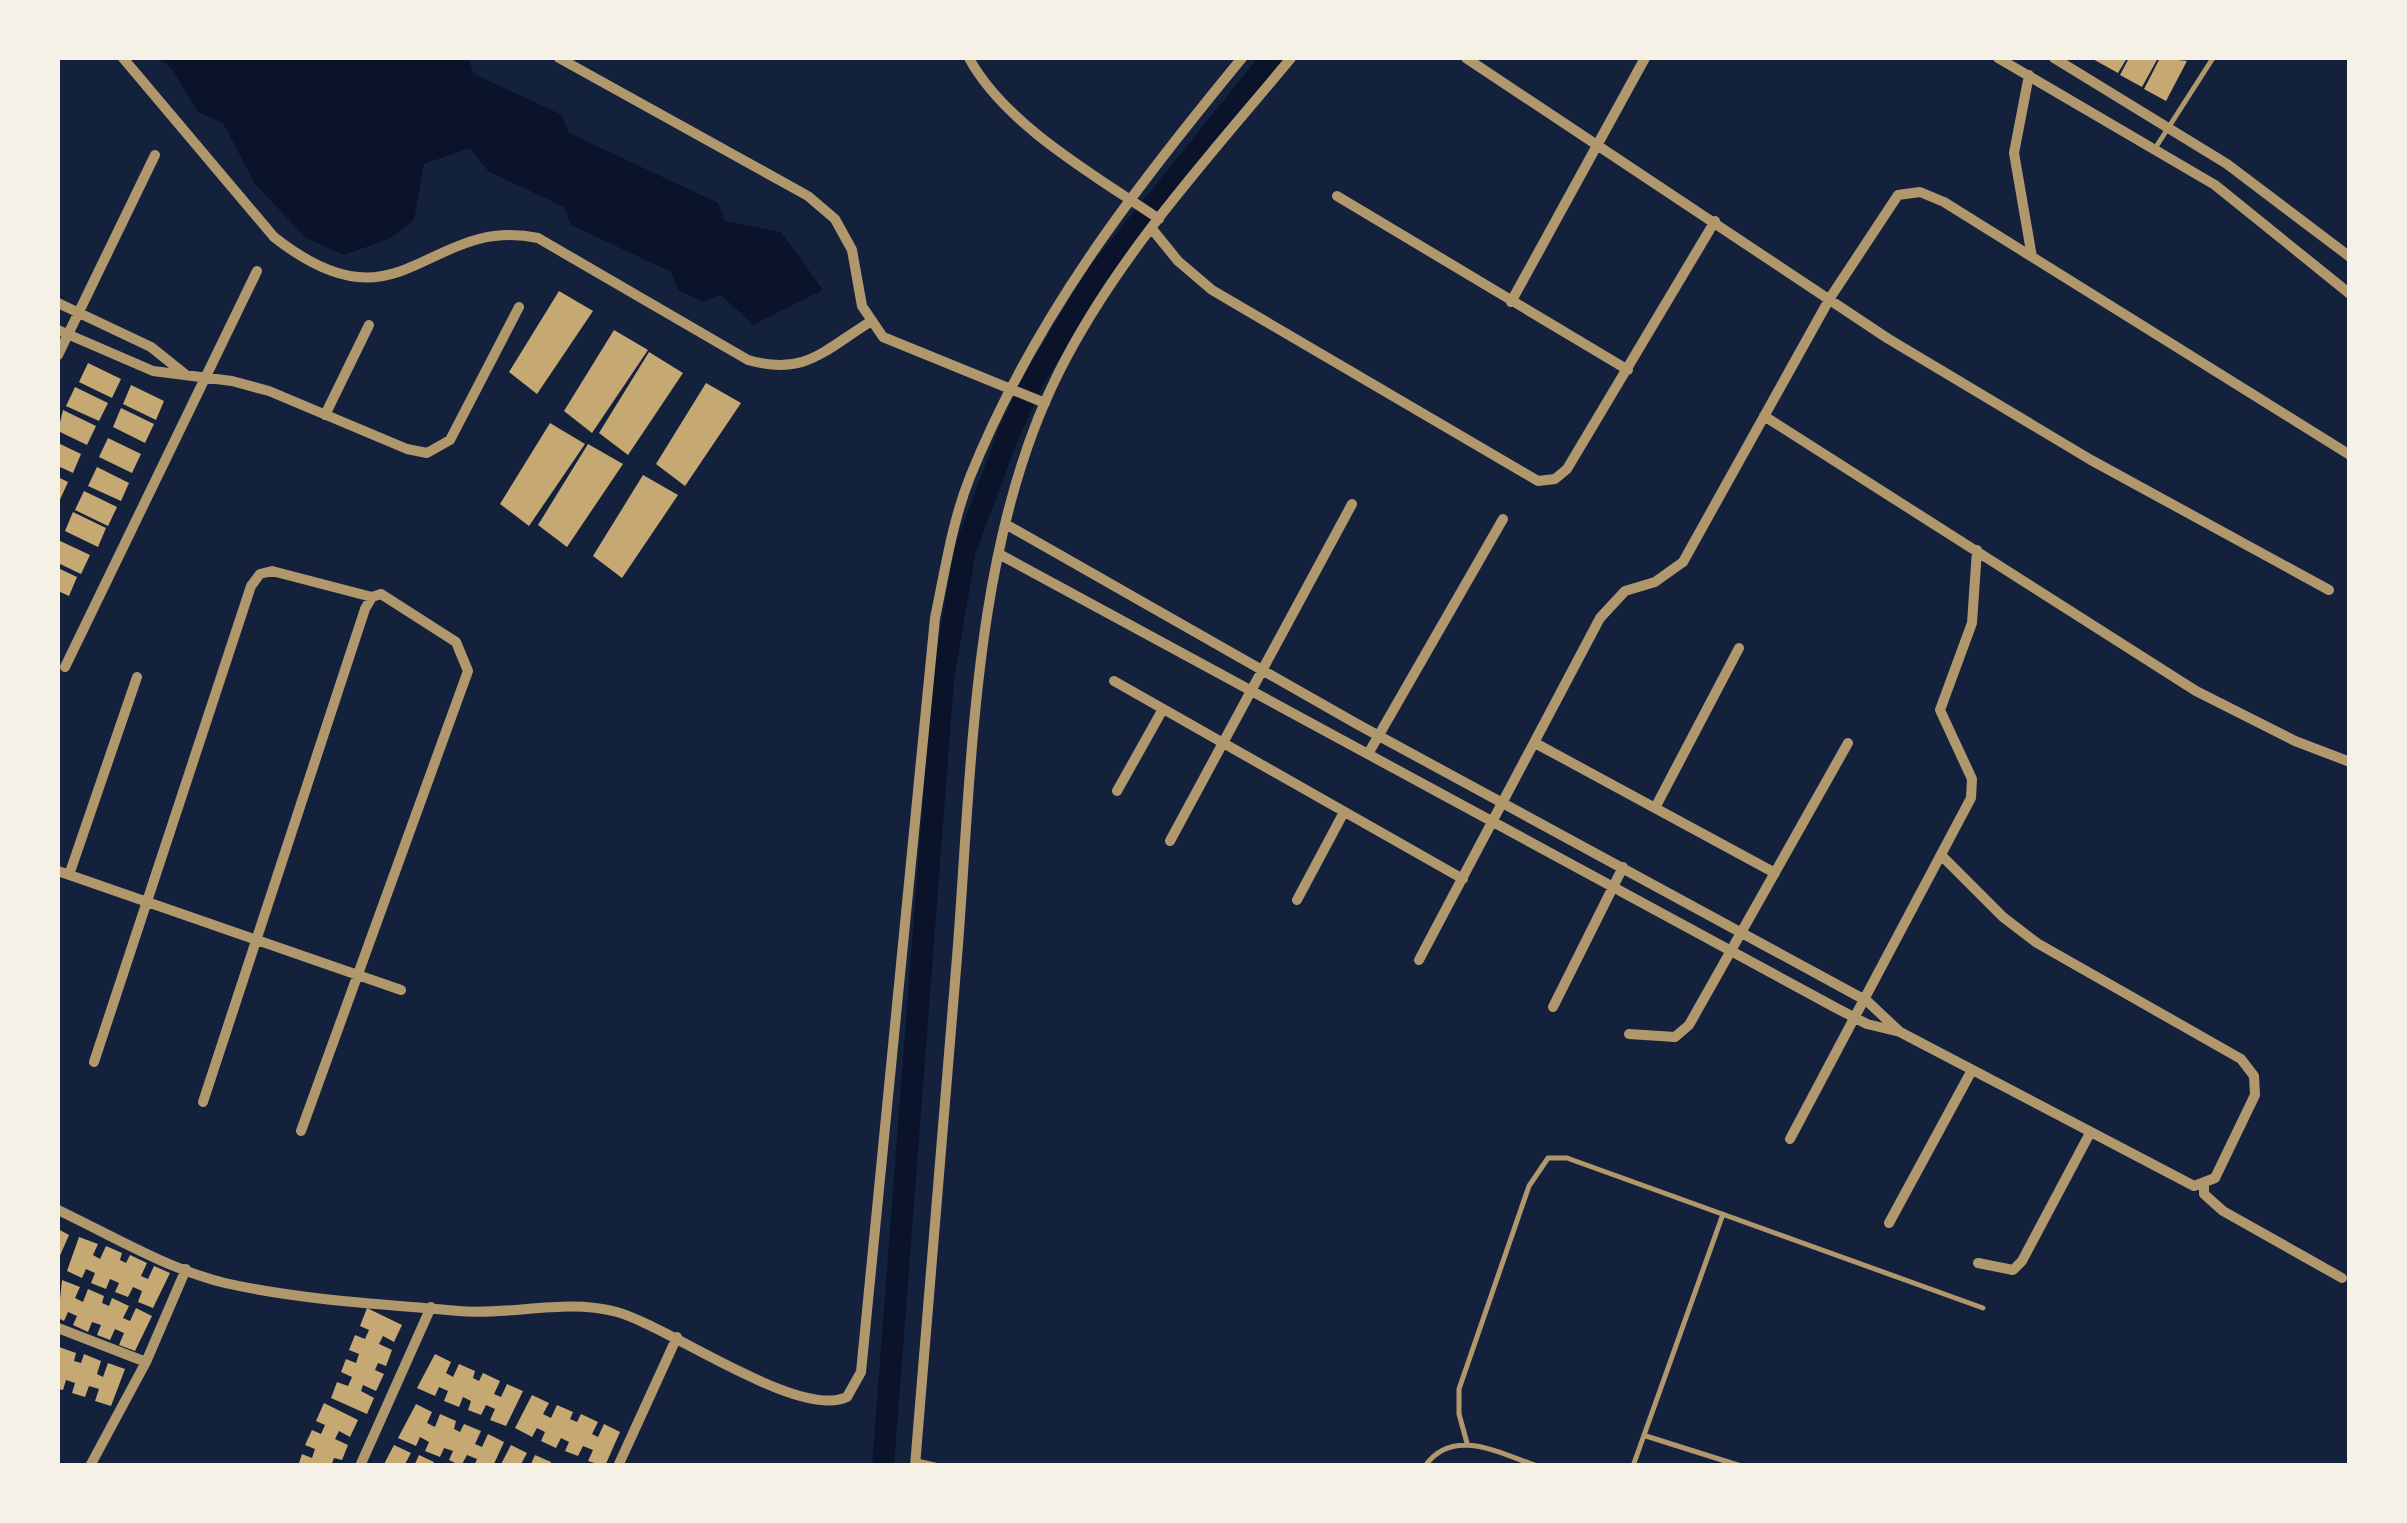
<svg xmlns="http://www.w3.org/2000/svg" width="2407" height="1523" viewBox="0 0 2407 1523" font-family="Bitter,serif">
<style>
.water{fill:#0b132b}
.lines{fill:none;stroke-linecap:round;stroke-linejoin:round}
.canal{stroke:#0b132b;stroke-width:22}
.building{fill:#c6a872}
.service{stroke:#b1986c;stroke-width:5}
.minor{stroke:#b1986c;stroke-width:10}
</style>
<rect width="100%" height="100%" fill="#14213d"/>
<path class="water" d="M158,58H468L474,74L562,115L569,133L718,203L725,221L781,232L823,290L753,325L721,295L703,302L678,290L671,272L571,225L564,207L489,172L470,148L424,164L414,220L389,239L344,255L306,238L255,184L223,123L198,112L172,69Z"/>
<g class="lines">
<path class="canal" d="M883,1466L943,680L965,550L1009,433L1034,379L1097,275L1272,58"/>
</g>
<path class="building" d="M2091,58H2127L2118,73Z
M2129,58H2158L2142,87L2120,75Z
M2160,58L2187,61L2166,101L2144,89Z
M559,291L593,311L537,394L509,372Z
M614,330L648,350L592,433L564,411Z
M649,352L683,373L628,455L599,433Z
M88,363L121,379L112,398L79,382Z
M706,383L741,403L685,486L656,464Z
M131,385L164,401L156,420L123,404Z
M75,387L108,403L99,421L66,406Z
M121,408L154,424L145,443L113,427Z
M63,410L96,426L87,445L58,431Z
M550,423L585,444L529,526L500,504Z
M108,438L141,454L132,473L99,457Z
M58,443L81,454L73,473L58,466Z
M588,444L623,464L567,547L538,525Z
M97,467L129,483L121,501L88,486Z
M643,475L678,495L622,578L593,556Z
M58,477L68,482L58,504Z
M84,491L117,507L108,526L75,510Z
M73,512L106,528L98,547L65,531Z
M58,540L90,555L81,574L58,563Z
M58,568L77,577L69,596L58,591Z
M58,1229L69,1235L58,1260Z
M79,1237L98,1244L93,1255L100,1259L106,1246L122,1253L120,1260L126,1263L130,1255L147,1263L141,1276L148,1279L154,1266L170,1273L153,1308L138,1302L142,1291L133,1287L128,1297L115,1292L119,1283L110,1279L106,1289L91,1283L95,1273L86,1269L82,1278L67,1271Z
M62,1280L80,1287L75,1298L83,1302L88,1289L104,1296L102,1303L109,1306L112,1298L129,1306L123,1318L130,1321L136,1308L152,1316L135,1351L119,1345L124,1333L115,1329L110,1340L97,1335L101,1325L92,1322L88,1332L73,1325L77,1316L68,1312L64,1321L58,1318Z
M367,1308L402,1325L394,1342L383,1336L379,1344L392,1350L386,1366L378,1363L375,1370L384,1374L376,1391L363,1385L361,1391L374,1398L367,1414L331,1398L337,1382L348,1386L352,1377L341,1372L346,1359L356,1363L359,1354L349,1350L355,1335L365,1339L369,1330L360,1326Z
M59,1347L76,1353L74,1361L81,1363L84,1354L101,1361L97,1374L103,1377L108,1363L125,1369L111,1406L95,1401L99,1389L89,1386L85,1397L72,1393L75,1383L66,1380L63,1390L58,1389Z
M435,1354L451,1362L446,1373L453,1377L459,1364L475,1371L473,1378L479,1381L483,1373L500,1381L494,1394L501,1397L507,1384L523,1391L506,1426L490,1420L495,1409L486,1405L481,1415L468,1410L471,1401L463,1397L459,1407L444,1401L448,1391L439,1387L435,1396L417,1388Z
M532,1395L549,1403L543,1414L551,1418L557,1405L573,1412L570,1419L577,1422L581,1414L598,1422L592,1434L598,1437L604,1424L620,1432L605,1466L588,1461L593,1450L583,1446L578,1456L565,1451L569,1442L561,1438L556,1448L541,1441L545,1432L537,1428L532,1437L515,1428Z
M324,1403L358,1420L350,1437L339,1431L335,1439L348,1445L342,1460L334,1458L331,1466H298L302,1454L312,1458L315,1449L305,1445L312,1430L321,1434L325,1425L316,1421Z
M416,1404L432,1412L427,1423L435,1427L440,1414L456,1421L454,1429L460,1432L464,1424L481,1431L475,1444L482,1447L488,1434L504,1442L493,1466H474L477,1459L467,1455L461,1466L449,1460L453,1451L444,1448L440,1457L425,1451L429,1442L420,1437L416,1446L398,1438Z
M394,1445L411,1453L404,1466H383Z
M511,1445L527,1453L520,1466H500Z
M419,1455L434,1462L433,1466H414Z
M535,1455L551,1462L550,1466H530Z"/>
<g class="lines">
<path class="service" d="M2156,147L2213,58
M1646,1436L1741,1466
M1467,1443L1459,1414V1389L1529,1186L1548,1158H1567L1983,1308
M917,1461L939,1466
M1425,1466C1453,1426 1501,1454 1537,1466
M1633,1466L1723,1214"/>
<path class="minor" d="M123,58L274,237C402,338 426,215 538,238L748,360C805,376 823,351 870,322
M559,58L808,196L835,219L852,250L862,306L883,337L1045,403
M969,58C1005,125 1096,176 1159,219
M1466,58L1887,338L2091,460L2329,590
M1998,58L2215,185L2350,294
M2054,58L2227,164L2350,257
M2029,75L2014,153L2032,257
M1337,196L1628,370
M1152,229L1178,261L1212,290L1538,481L1555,479L1567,469L1715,221
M1511,302L1645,58
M58,303L151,347L186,375
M58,330L153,371L232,381L269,391L407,449L427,453L450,440L519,307
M58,355L155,155
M325,415L369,325
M1764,416L2196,691L2295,741L2350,762
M999,554L1838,1009L1867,1024L1900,1032L1867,1001L1357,724L1007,525
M65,667L257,271
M1114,681L1463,879
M1535,743L1775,873
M1368,754L1503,519
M1117,791L1163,709
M1655,808L1739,648
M1170,841L1352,504
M58,871L401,990
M69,875L137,677
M1297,900L1344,812
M1419,960L1600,618L1625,591L1655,582L1683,562L1830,298L1898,195L1920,192L1944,202L2350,455
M1553,1007L1623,867
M1900,1032L2194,1186L2215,1178L2255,1095L2254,1076L2241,1059L2037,943L2003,917L1941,855
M1629,1034L1675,1037L1689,1025L1848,743
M94,1062L251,586L260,574L272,571L372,597
M203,1102L365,609L372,597L381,594L456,642L468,671L301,1131
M1790,1139L1971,798L1972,779L1940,710L1972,623L1977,550
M2204,1185V1194L2223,1211L2342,1278
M58,1210C111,1235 167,1269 225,1283C300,1300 381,1304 458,1311C511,1316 564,1298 617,1312C670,1327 799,1420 847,1397L861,1372L935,618C945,571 952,522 970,477C1034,318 1134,189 1242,58
M1889,1223L1972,1070
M1978,1263L2013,1270L2022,1261L2090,1133
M58,1328L146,1362
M90,1466L146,1362L186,1269
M360,1466L431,1307
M618,1466L677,1337
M915,1466C929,1292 945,1118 958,945C972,760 974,542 1058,374C1116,257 1209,157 1291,58"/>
</g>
<rect width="2407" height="1523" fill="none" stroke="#f6f1e7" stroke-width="120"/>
</svg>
